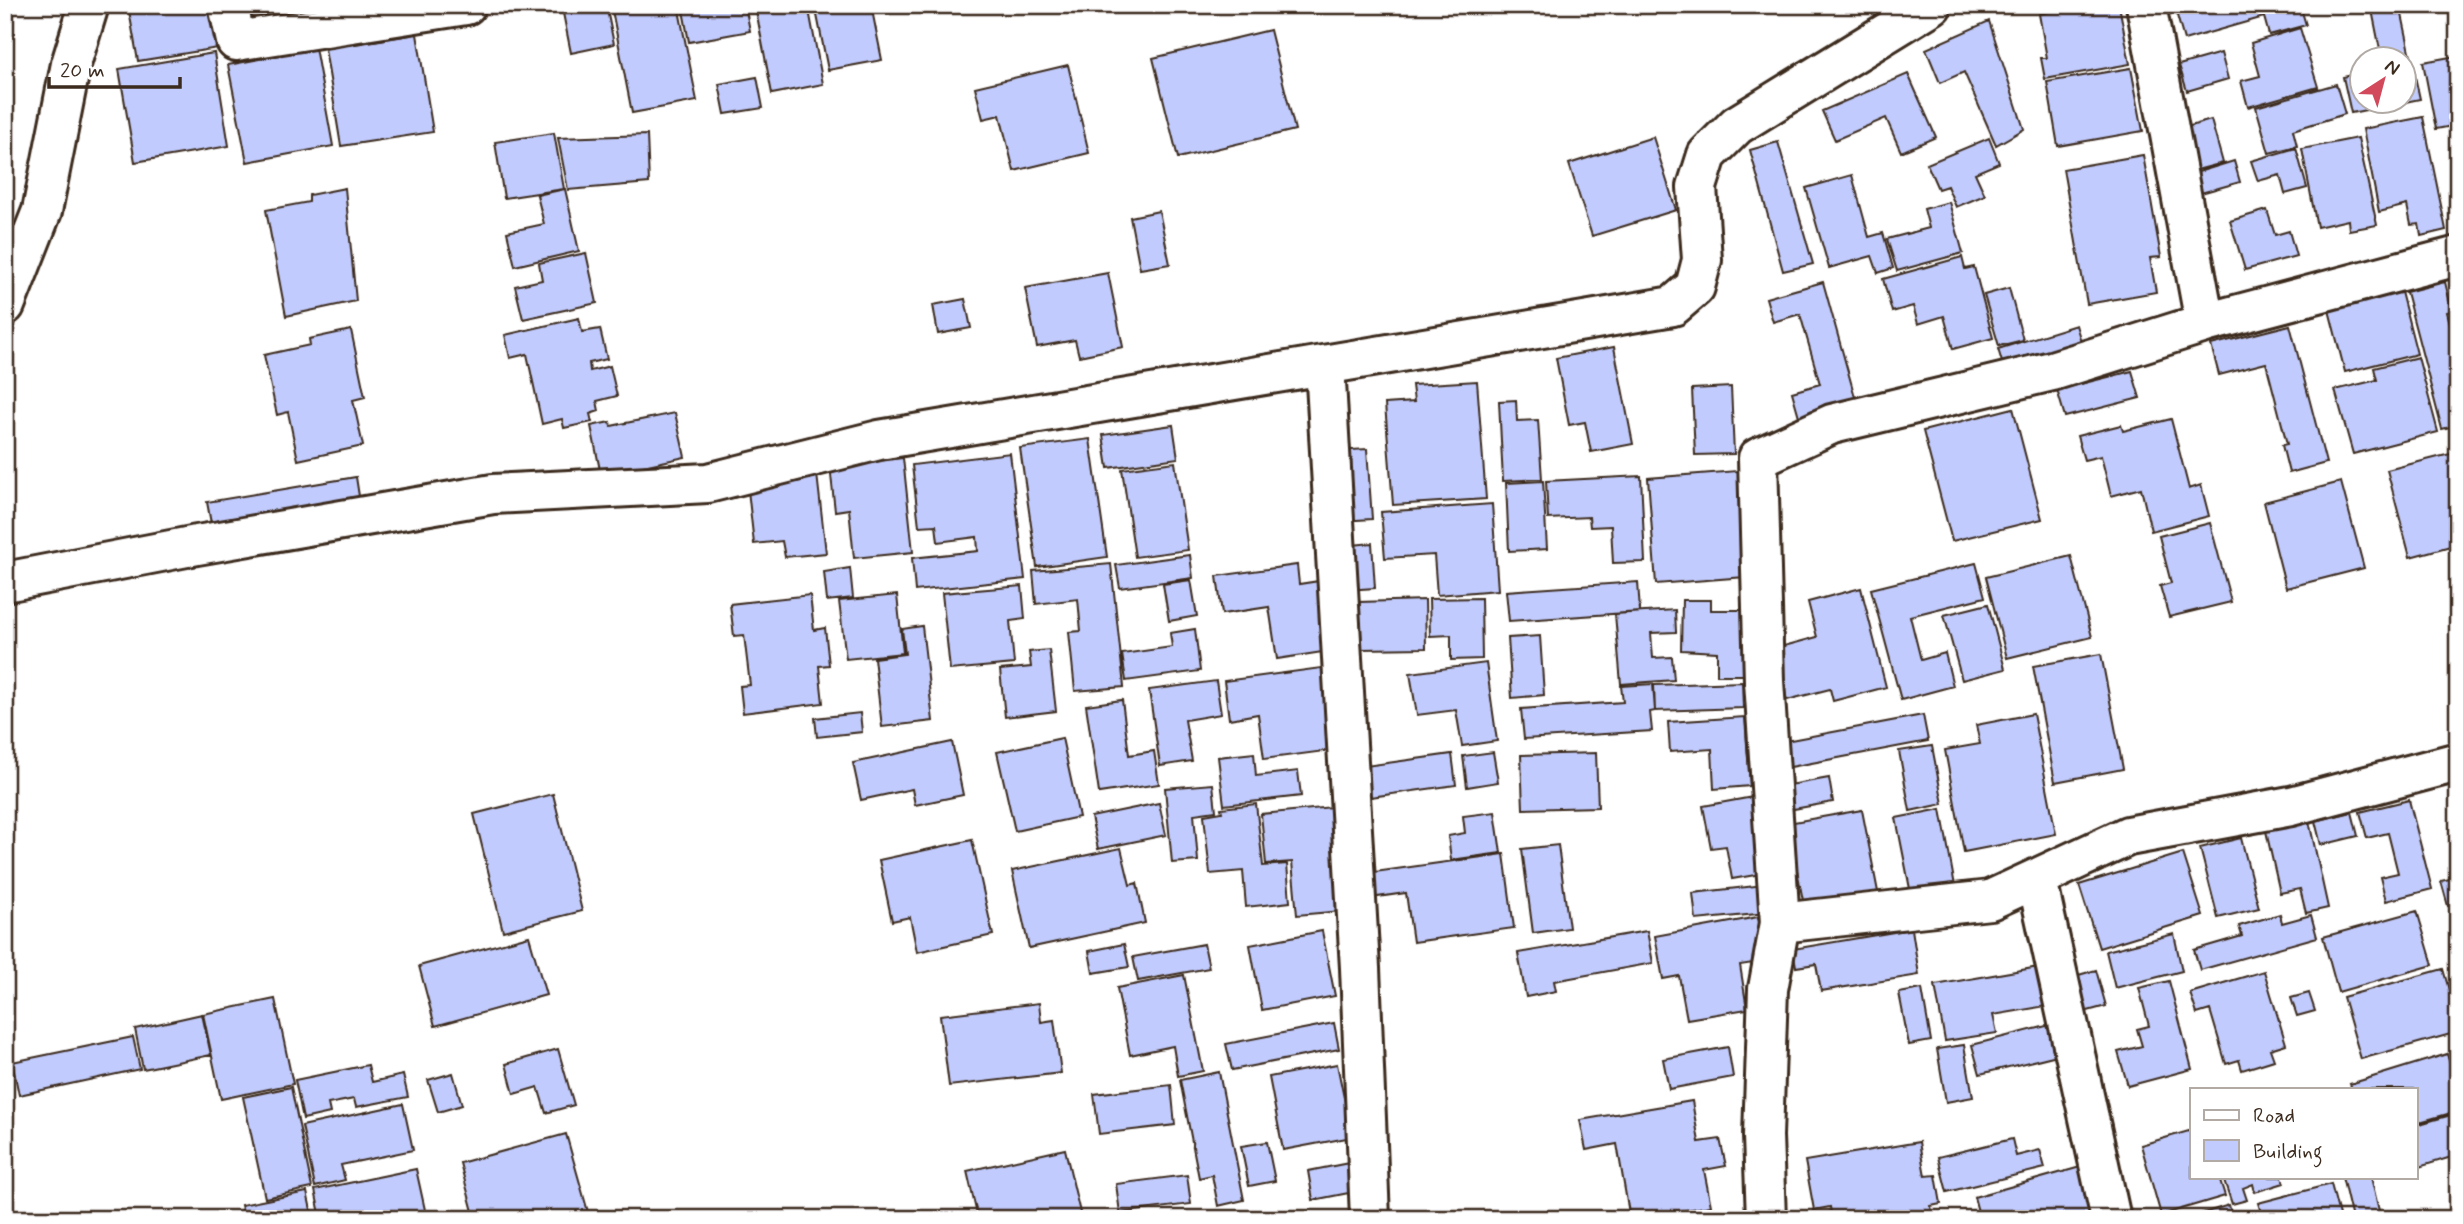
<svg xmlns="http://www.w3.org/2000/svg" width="2463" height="1224" viewBox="0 0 2463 1224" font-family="Mynerve,sans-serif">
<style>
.building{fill:#c1cbfd;stroke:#3b2a1e;stroke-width:2}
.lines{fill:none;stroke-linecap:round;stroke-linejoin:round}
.minor-casing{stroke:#3b2a1e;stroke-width:44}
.minor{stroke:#fff;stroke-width:38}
</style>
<rect width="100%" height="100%" fill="#fff"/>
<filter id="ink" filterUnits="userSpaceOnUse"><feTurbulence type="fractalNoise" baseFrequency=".0143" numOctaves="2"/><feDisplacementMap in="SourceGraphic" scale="14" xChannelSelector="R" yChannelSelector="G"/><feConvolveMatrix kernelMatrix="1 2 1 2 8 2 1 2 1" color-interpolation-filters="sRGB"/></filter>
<g filter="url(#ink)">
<path class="building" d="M128,5H210L218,48L138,61Z
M579,5H606L614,44L571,53L562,8Z
M611,5H678L697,101L632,113Z
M682,5H745L750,31L689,42Z
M755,5H808L823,84L772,94Z
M815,5H871L882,60L828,70Z
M1176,5H1208L1178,12Z
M2088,5H2119L2130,64L2045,79L2041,58H2047L2039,14Z
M2174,5H2300L2306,25L2269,35L2264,17L2184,40Z
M2371,5H2400L2412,61L2404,63V60H2382Z
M1989,21L2024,129L1996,145L1964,72L1940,83L1926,49Z
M2300,28L2318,87L2248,107L2241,81L2260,76L2251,43Z
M1270,30L1295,130L1178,158L1153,58Z
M417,34L433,132L341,146L325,49Z
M314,42L333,146L247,162L228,65L265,58L264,52Z
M214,53L229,146L135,162L119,69Z
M2221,53L2228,79L2187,91L2179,65Z
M2456,56L2458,125L2436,129L2423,62Z
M2412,63L2420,99L2351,113L2343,77L2362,73V102H2404V65Z
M1068,65L1089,153L1014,171L1000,115L983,119L975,87Z
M2131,68L2143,131L2058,146L2047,82Z
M1908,74L1936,137L1901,152L1886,118L1835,140L1822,111Z
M757,77L763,108L725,114L719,84Z
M2336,84L2345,114L2293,130L2297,146L2269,153L2256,107Z
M2423,117L2446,230L2421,236L2419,224L2411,225L2407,205L2379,212L2363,129Z
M2211,120L2223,163L2193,171L2180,129Z
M554,133L564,189L504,198L495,142Z
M647,135L649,183L568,190L558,138Z
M1653,137L1676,210L1592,236L1569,164Z
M1989,138L1999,163L1975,173L1985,195L1956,207L1947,186L1938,189L1927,164Z
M2358,138L2377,225L2349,230L2348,220L2317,227L2302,149Z
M1778,142L1813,264L1783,271L1750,150Z
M2296,148L2307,188L2285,194L2280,175L2258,181L2251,161Z
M2143,155L2161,257L2150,258L2156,292L2087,304L2063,169Z
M2234,161L2240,182L2201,193L2195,173Z
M1852,175L1869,237L1883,233L1893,268L1878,273L1872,256L1829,268L1806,188Z
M345,188L356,301L286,316L266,210L309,202V195Z
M565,189L579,251L515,266L507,232L544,224L537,195Z
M1949,202L1963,253L1897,271L1887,239L1929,228L1924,209Z
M2267,210L2275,235L2289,231L2296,256L2245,270L2230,221Z
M1159,211L1170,264L1140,269L1130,217Z
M586,253L597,303L523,319L515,286L542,280L539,263Z
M1962,257L1965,269L1974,267L1993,338L1953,349L1944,316L1918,324L1913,306L1892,312L1883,279Z
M1108,273L1123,347L1079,356L1075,340L1037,347L1025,288Z
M1823,282L1857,404L1800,420L1792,392L1820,384L1800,314L1773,322L1766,298Z
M2445,282L2452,311L2447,312L2458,353V425L2442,429L2406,292Z
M2009,288L2023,340L1999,346L1984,295Z
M2401,292L2417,354L2345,372L2329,310Z
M965,299L971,328L938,334L933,305Z
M579,318L582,332L600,329L607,359L589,363L590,371L610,366L617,396L597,401L599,411L590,414L592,422L564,428L562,419L542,424L527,354L510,358L505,335Z
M2076,325L2083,348L2005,372L1998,349Z
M2290,325L2326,463L2289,473L2282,445L2287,444L2266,363L2219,375L2211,345Z
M351,330L365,397L353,400L363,446L298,460L288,412L277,415L264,355L310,345L309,339Z
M1614,347L1633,444L1591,452L1585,422L1569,425L1556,358Z
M2418,357L2438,432L2353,454L2335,390L2377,380L2374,368Z
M2132,371L2140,398L2065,417L2057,390Z
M1477,381L1486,499L1393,505L1385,404L1414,402L1412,385Z
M1731,387L1734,454L1695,455L1692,389Z
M1516,400L1517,421L1538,420L1542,479L1503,481L1499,401Z
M2013,408L2042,519L1952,541L1923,431Z
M675,413L685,457L601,475L591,426L610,422L611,426Z
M2171,419L2189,489L2201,485L2209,516L2151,531L2141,488L2111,496L2101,456L2084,460L2077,436L2121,425L2123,431Z
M1173,425L1178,458L1108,468L1103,435Z
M1090,439L1107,557L1037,567L1020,448Z
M1367,449L1372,519L1341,521L1336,451Z
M2458,452V544L2410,557L2387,470Z
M1010,453L1025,579L915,591L912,558L978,551L977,537L938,542L936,525L919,526L912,465Z
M903,458L913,552L854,558L849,509L835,511L830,466Z
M1175,462L1188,550L1135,557L1122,469Z
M1750,470L1758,576L1656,584L1648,478Z
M817,474L826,553L785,557L782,541L754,544L747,481Z
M1641,476L1645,562L1613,563L1611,526L1590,527L1589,517L1548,519L1546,481Z
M356,477L361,509L213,534L207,502Z
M1543,481L1547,549L1509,551L1506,483Z
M2341,482L2364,568L2286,588L2264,502Z
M1492,504L1498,590L1437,595L1434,555L1385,558L1381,512Z
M2210,523L2231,602L2169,617L2160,586L2171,583L2159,536Z
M1372,543L1375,588L1346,590L1342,546Z
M1190,555L1193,578L1120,588L1116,565Z
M2071,556L2092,637L2007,658L1986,577Z
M1976,563L1985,597L1910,616L1921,660L1945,653L1953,686L1901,700L1871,589Z
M1111,564L1124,687L1075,691L1069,632L1081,631L1078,599L1036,604L1033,571Z
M1297,565L1299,584L1319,581L1329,651L1277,659L1269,607L1222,614L1217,576Z
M850,568L853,598L827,601L824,572Z
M1191,580L1197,616L1169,621L1163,584Z
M1638,582L1640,612L1509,621L1506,591Z
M1022,586L1025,619L1010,621L1014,664L950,670L942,593Z
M1861,588L1886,687L1833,701L1830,689L1787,700L1773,649L1817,637L1808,602Z
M810,595L814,630L825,628L829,665L819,666L823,703L743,713L740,686L750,685L744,635L734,636L730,604Z
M897,595L903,653L846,659L839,601Z
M1481,598L1482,659L1451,660V635L1430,636L1429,599Z
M1425,600L1426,648L1360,649L1359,602Z
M1682,600H1711V610H1745L1744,675H1717V652L1681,650Z
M1988,604L2005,669L1962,680L1944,615Z
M1675,610L1676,632L1651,633L1653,658L1672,657L1674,680L1621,684L1615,614Z
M922,626L933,721L882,727L874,658L905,654L902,629Z
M1195,629L1200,671L1126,681L1122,654L1172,647L1170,633Z
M1540,636L1544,695L1512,698L1508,638Z
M1049,650L1056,711L1005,717L1000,670L1031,667L1029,652Z
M2101,654L2123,769L2055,782L2033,666Z
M1486,663L1497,741L1462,746L1456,710L1417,715L1410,673Z
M1328,667L1340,749L1264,759L1258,714L1229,719L1224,681Z
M1216,681L1221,714L1185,720L1192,761L1160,766L1149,690Z
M1742,682L1743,708L1655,711L1654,685Z
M1653,684L1655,711L1650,712L1652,731L1524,739L1521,709L1623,702L1621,686Z
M1122,700L1129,755L1154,751L1159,784L1099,793L1086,705Z
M860,713L862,732L817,737L815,718Z
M2033,714L2056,834L1964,852L1945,750L1980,744L1976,725Z
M1923,715L1928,741L1785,768L1780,742Z
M1745,717L1750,786L1714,789L1712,749L1670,752L1668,722Z
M1062,738L1079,817L1015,831L997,752Z
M952,742L963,795L915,805L912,789L861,800L853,763Z
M1932,746L1943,804L1910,811L1899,751Z
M1493,752L1498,782L1467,787L1463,756Z
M1254,753L1256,776L1298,771L1301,796L1224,805L1218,757Z
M1596,753L1598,807L1523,809L1521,755Z
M1452,754L1456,785L1363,798L1358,767Z
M1829,778L1833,802L1788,810L1784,786Z
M1213,784L1216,811L1194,814L1198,861L1172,863L1165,788Z
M553,794L582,911L503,931L474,814Z
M1753,797L1767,873L1732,879L1726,846L1711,848L1703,806Z
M2409,800L2432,889L2386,901L2380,877L2398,873L2388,833L2367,838L2360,812Z
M1159,803L1166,835L1098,849L1091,817Z
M1256,804L1263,866L1287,864L1290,902L1246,907L1243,871L1210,874L1204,815L1222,812L1221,808Z
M1332,807L1342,911L1297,915L1292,862L1266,864L1261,814Z
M1941,809L1955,886L1911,894L1896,818Z
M1862,810L1878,892L1804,906L1788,823Z
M1495,812L1501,853L1451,860L1448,836L1465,833L1463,816Z
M2352,812L2358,836L2321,845L2315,821Z
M2309,821L2328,908L2306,913L2300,889L2280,893L2266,831Z
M2241,838L2259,908L2218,918L2200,848Z
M972,840L993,935L917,952L910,917L892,921L879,860Z
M1558,845L1569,928L1533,933L1522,849Z
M1121,848L1130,885L1137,883L1145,923L1029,948L1012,871Z
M2183,853L2203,916L2099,948L2079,885Z
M1504,854L1514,928L1413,942L1406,893L1363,899L1360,874Z
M2458,877V904L2448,906L2441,881Z
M1764,885L1767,913L1696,920L1693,893Z
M2417,911L2433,965L2338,992L2323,937Z
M2280,914L2282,923L2311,915L2317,937L2200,970L2194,950L2242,936L2239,926Z
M1758,917L1766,961L1740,965L1747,1009L1687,1019L1679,976L1663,979L1655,936Z
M1912,929L1919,975L1821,991L1816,964L1796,967L1793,949Z
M1322,931L1335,996L1262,1010L1250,945Z
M1647,931L1653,963L1554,981L1556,991L1526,997L1518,953Z
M2174,934L2182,971L2115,988L2106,951Z
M529,936L546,995L435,1026L419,966Z
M1124,944L1129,967L1093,973L1089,951Z
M1204,944L1209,968L1138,981L1133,957Z
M2039,967L2046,1006L1993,1015L1997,1033L1945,1041L1935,985Z
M2443,969L2458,1021V1032L2361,1059L2343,997Z
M2096,970L2106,1006L2084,1012L2075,976Z
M2264,971L2286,1044L2270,1049L2274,1060L2242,1070L2239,1060L2226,1064L2210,1010L2197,1014L2190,993Z
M1184,975L1203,1071L1178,1076L1173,1046L1130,1055L1117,988Z
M2169,981L2192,1069L2128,1086L2118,1052L2142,1046L2137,1029L2149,1026L2139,988Z
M1922,989L1931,1041L1909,1045L1899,993Z
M2309,993L2315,1011L2297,1016L2291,998Z
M275,999L293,1084L221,1099L203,1014Z
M1039,1003L1041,1022L1054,1020L1061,1073L949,1086L940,1015Z
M202,1014L211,1055L143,1069L135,1029Z
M1334,1023L1339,1049L1232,1070L1226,1044Z
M2054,1024L2061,1054L1980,1074L1972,1045Z
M133,1037L140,1069L19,1095L12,1062Z
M1964,1045L1973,1097L1946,1102L1937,1049Z
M1728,1047L1733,1077L1669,1089L1663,1059Z
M558,1049L574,1105L546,1113L538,1087L514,1094L506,1064Z
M2447,1054L2458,1090V1111L2416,1123V1089H2352L2350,1084Z
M1337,1064L1352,1137L1283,1150L1269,1077Z
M368,1065L372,1082L403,1075L408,1097L356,1107L354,1099L328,1104L330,1113L303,1119L295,1080Z
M1219,1072L1244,1200L1218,1206L1212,1175L1199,1178L1180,1080Z
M453,1073L462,1105L438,1112L428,1080Z
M1171,1085L1175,1125L1099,1134L1094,1094Z
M291,1087L312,1188L265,1198L243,1097Z
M1692,1101L1699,1142L1720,1139L1726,1166L1704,1170L1711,1206L1630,1219L1617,1144L1586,1150L1580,1120Z
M403,1104L413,1150L341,1165L345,1180L315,1187L302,1126Z
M2458,1113V1155L2416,1168V1125Z
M2192,1130V1177H2219L2225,1196L2161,1215L2141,1145Z
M566,1134L590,1219H475L460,1163Z
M2012,1139L2016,1156L2040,1150L2045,1168L1947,1192L1938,1157Z
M1267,1142L1275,1181L1249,1186L1241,1146Z
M1919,1142L1925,1176L1936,1175L1941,1204L1931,1206L1933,1218L1832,1219L1830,1207L1814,1210L1805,1161Z
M1065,1149L1081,1217L978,1219L967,1171Z
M1359,1161L1364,1190L1313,1200L1308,1171Z
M2084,1166L2099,1219H1980L1974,1197Z
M416,1169L427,1219H321L315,1190Z
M1187,1175L1191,1204L1120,1213L1116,1184Z
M2223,1177H2282L2284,1183L2255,1192L2253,1184L2243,1188L2247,1200L2232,1204Z
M2342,1177H2371L2380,1215L2352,1219Z
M2331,1184L2340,1219H2263L2258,1203Z
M307,1192L313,1219H244L241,1205Z
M2229,1205L2233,1219H2184Z
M1739,1212L1741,1219H1700Z"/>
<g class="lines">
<g class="minor-casing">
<path id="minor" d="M228,5L236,41L466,5
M2146,5L2205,323
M5,305L42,211L71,64L89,5
M1325,365L1360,968L1370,1219
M5,582L197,545L493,494L708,483L879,440L1673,306L1695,287L1702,260L1697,187L1707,155L1737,125L1932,5
M2037,880L2111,1219
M1780,923L1990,900L2128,836L2291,806L2458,762
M1766,1219L1763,1136L1768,989L1780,923L1764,681L1758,458L1832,424L2052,371L2205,323L2458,256"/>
</g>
<use href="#minor" class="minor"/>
</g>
</g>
<rect width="2463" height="1224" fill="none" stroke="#fff" stroke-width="28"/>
<rect x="14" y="14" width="2435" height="1196" fill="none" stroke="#3b2a1e" stroke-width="2.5" filter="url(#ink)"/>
<rect x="2190" y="1088" width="228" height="91" fill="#ffffff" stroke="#b1aaa5" stroke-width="2"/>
<rect x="2204" y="1110" width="35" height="10" fill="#ffffff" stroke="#b1aaa5" stroke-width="2"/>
<text x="2253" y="1122" font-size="21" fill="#3b2a1e">Road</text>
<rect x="2204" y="1140" width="35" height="21" fill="#c1cbfd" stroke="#b1aaa5" stroke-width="2"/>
<text x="2253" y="1158" font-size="21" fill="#3b2a1e">Building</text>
<g transform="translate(2383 80) rotate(36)"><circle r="33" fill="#ffffff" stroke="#b1aaa5" stroke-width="2"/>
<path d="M0-5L12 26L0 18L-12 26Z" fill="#d1495b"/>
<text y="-10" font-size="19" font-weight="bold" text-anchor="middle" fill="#3b2a1e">N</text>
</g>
<path d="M49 77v10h131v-10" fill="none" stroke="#3b2a1e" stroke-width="3.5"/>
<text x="60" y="77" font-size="21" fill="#3b2a1e" stroke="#ffffff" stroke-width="5" paint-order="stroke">20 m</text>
</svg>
